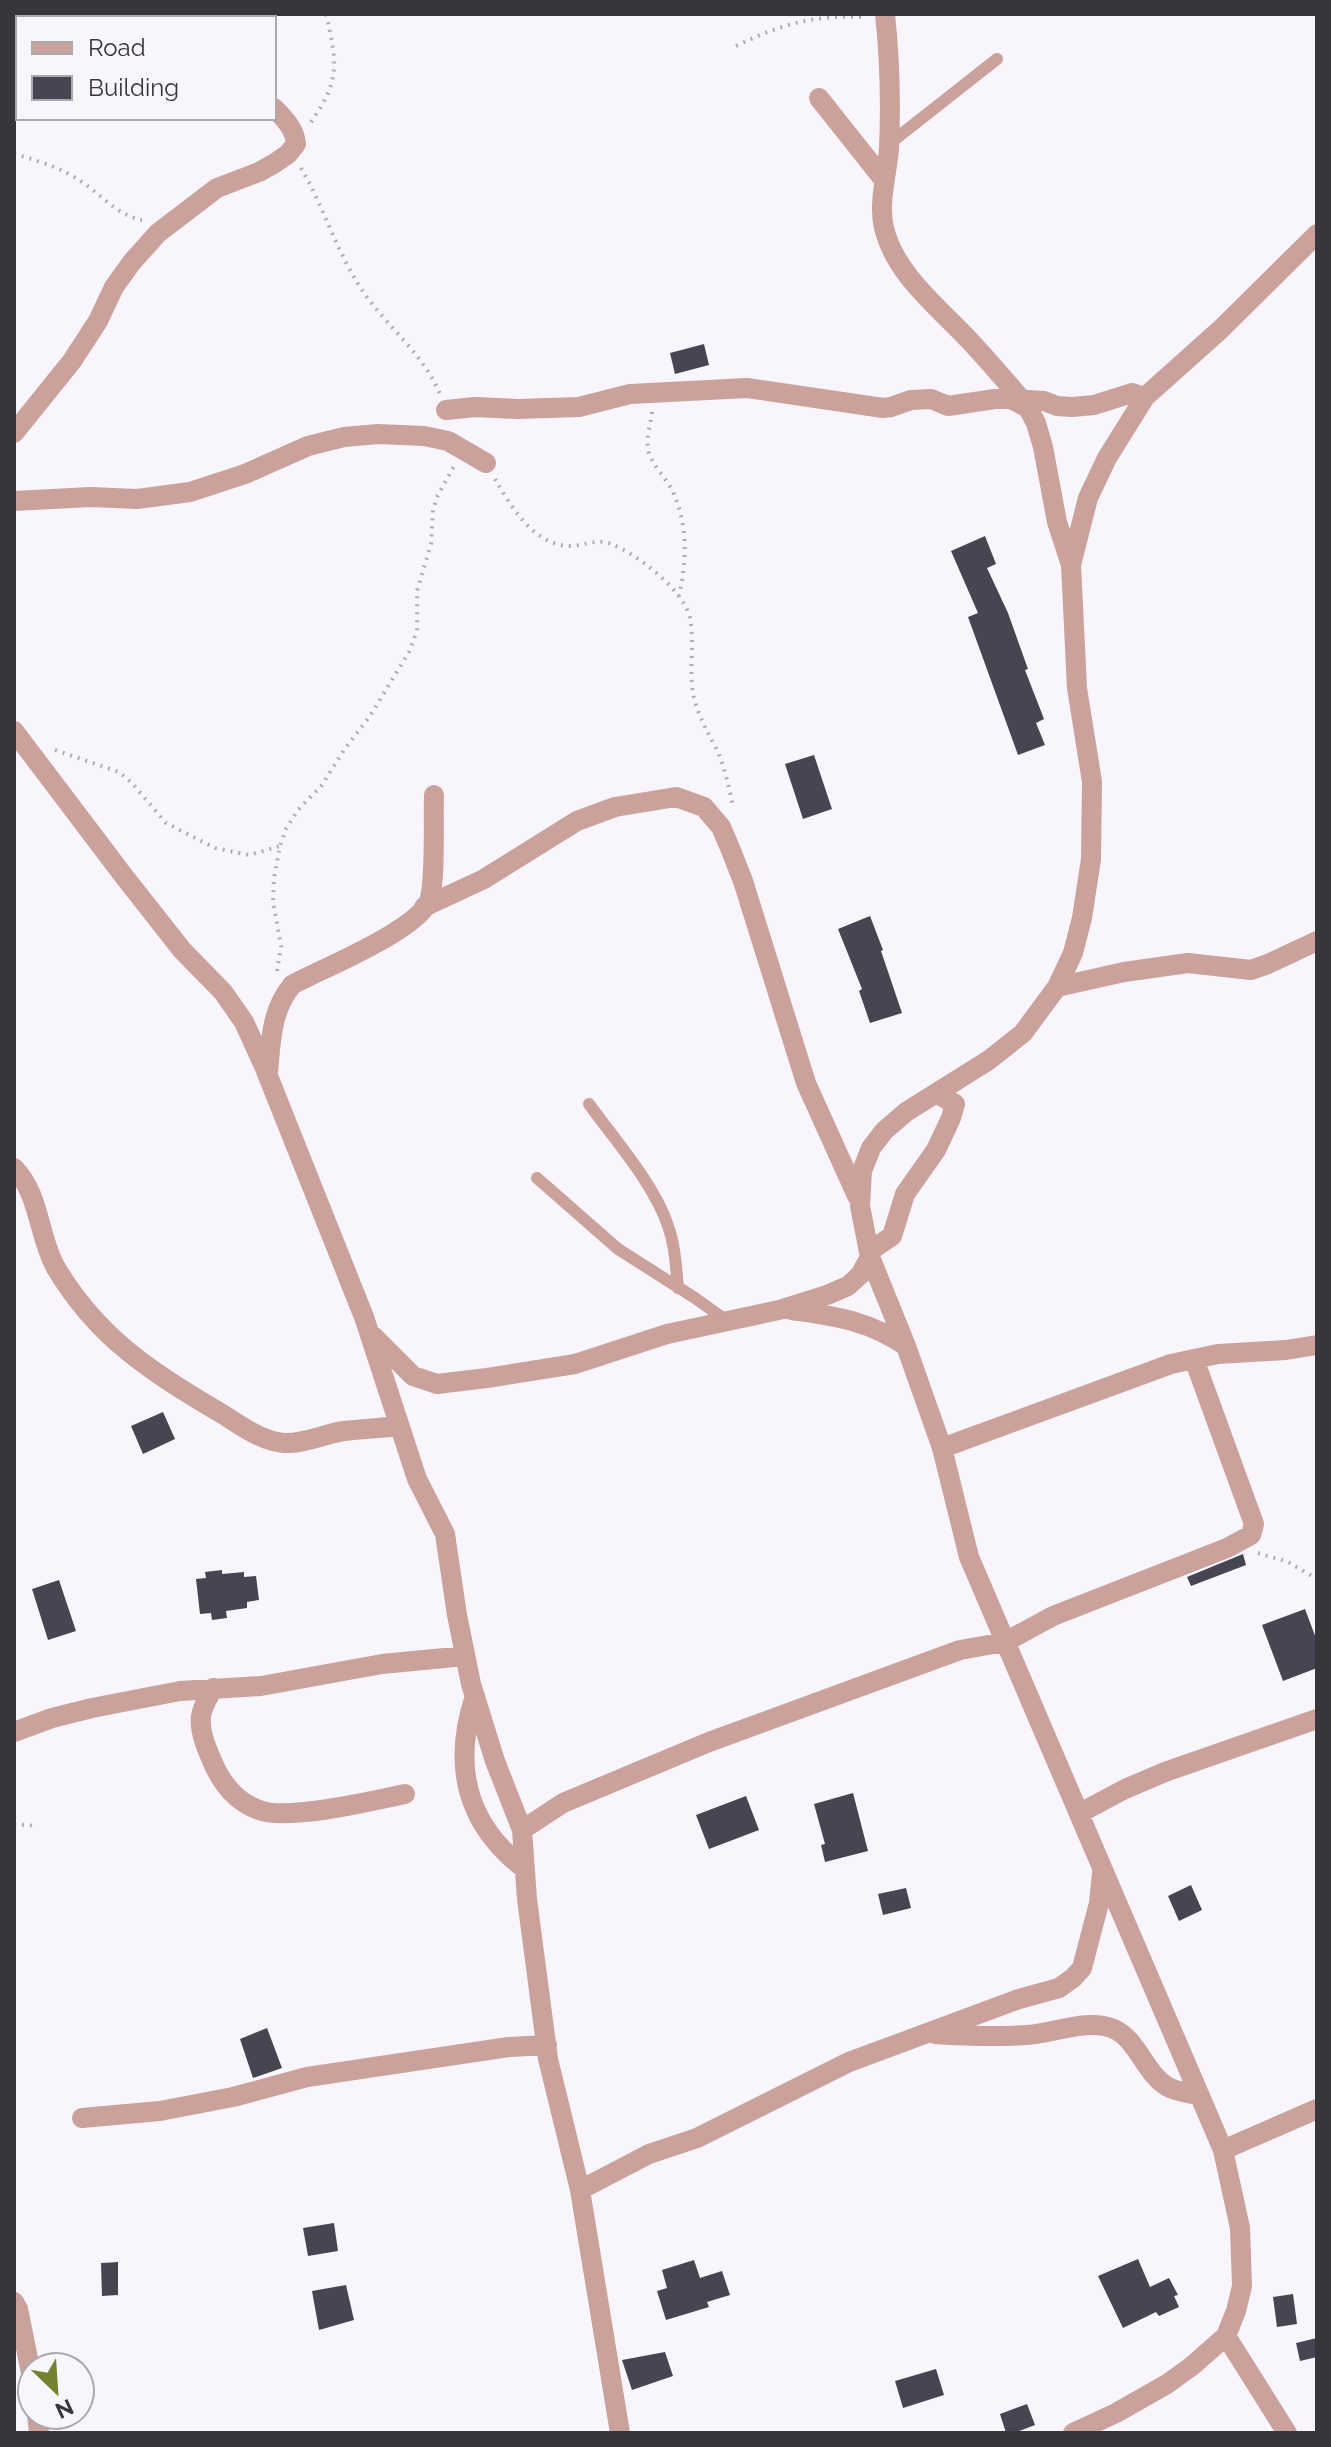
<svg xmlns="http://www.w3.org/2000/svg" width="1331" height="2447" viewBox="0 0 1331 2447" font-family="Raleway,sans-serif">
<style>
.building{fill:#464551}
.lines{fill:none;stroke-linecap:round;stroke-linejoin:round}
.path{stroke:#afacb3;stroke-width:4;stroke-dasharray:2 6;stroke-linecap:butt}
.lane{stroke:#caa19b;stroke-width:12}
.street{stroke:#caa19b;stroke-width:20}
</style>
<rect width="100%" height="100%" fill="#f9f5fd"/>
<path class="building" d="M704,344L709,365L675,374L670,353Z
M985,536L996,564L987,568L1008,613L1028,669L1025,670L1044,719L1036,723L1045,745L1018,755L968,617L978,613L951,551Z
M814,755L832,809L803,819L785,764Z
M870,916L883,950L881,951L902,1013L870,1023L859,991L862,989L838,929Z
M163,1412L175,1439L143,1454L131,1426Z
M1243,1554L1246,1565L1191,1586L1187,1577Z
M222,1570V1574L244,1572V1577L256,1576L259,1600L247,1602V1608L226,1611L227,1618L212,1620L211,1613L200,1614L196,1579L206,1578L205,1572Z
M59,1580L76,1631L48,1640L32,1589Z
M1305,1609L1317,1641V1668L1283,1681L1262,1625Z
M853,1793L868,1851L825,1862L821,1845L825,1844L814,1804Z
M746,1796L759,1830L709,1849L696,1815Z
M1191,1885L1202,1910L1179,1921L1168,1896Z
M906,1888L911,1908L883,1915L878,1894Z
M267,2028L282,2068L253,2078L240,2039Z
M334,2223L338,2251L308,2256L303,2228Z
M1138,2259L1150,2287L1169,2278L1178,2295L1174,2296L1179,2307L1159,2316L1156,2312L1123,2328L1098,2276Z
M694,2260L700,2278L722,2271L730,2295L707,2302L709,2307L666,2320L657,2291L667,2288L662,2270Z
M118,2262V2295L102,2296L101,2263Z
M346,2285L354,2320L319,2330L312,2291Z
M1293,2294L1297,2324L1277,2327L1273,2297Z
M1317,2338V2357L1300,2361L1296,2343Z
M665,2352L673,2376L632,2390L622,2360Z
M936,2369L944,2395L903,2408L895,2381Z
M1027,2404L1035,2425L1014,2433H1006L1000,2414Z"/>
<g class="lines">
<path class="path" d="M736,46C781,24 814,15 864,17
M311,122C341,80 337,62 326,14
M14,154C36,160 59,167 79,180C100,193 116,215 142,220
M301,168C324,207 336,251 362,290C386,326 423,353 440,394
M652,412C651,423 646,437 648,449C651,465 666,477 673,492C688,526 687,560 679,596
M495,479C511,507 534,545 569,546C584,546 597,538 611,544C637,554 684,590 690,618C695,643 688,671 694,698C699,717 707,731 716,748C725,767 729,787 733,807
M55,750L119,772L132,783L166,823L215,848L249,855L280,846
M277,971L281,946L273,902L274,878L280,846L286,829L298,810L322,785L344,750L370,716L409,652L417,631V591L431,544L433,511L437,497L454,466
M1258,1553L1288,1562L1317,1579
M14,1824L36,1826"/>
<path class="lane" d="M889,144L997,59
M589,1104C614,1139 655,1185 668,1226C675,1245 676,1267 678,1288
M537,1178L618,1249L695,1298L727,1321"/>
<path class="street" d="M196,14L199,18
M885,14C890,60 891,103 889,149C887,174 878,203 884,228C895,274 938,307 968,339C987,359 1004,379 1021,399
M819,98L884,180
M1011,399L1028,408L1036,423L1043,447L1057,522L1071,565
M446,410L475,407L518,409L579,407L630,394L747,388L883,408L891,407L911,400L931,399L948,406L995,399H1011L1044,401L1057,406L1072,407L1094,405L1132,393L1145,397
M14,433L72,361L98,321L114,287L132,262L158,233L217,188L259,172L275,163L288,154L296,144C295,129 284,118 274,108
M14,501L91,497L137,499L190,492L245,474L308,446L344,437L378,434L424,436L448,441L486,463
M14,731L123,875L182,950L223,992L244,1022L264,1066L364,1317L417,1479L445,1534L457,1615L471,1684L495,1761L522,1830L527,1899L548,2059L580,2190L620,2433
M424,907L484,879L577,821L615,807L676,797L704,807L721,827L730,848L743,881L806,1083L857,1196
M1057,987L1124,972L1188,963L1251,970L1268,964L1317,941
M268,1072C271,1040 271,1011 292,985C323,968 416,931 429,901C436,881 433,819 434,795
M14,1168C40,1194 38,1236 56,1268C98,1338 150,1371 219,1412C239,1424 260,1441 284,1443C304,1444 324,1434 344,1431C362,1429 381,1428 399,1426
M870,1251L892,1236L905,1194L936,1150L951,1118L955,1104L936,1093
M792,1310C837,1317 867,1320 906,1346
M372,1335L413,1376L437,1384L487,1378L575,1364L667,1334L779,1310L827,1295L848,1286L860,1275L870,1257
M942,1448L1171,1364L1218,1354L1286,1350L1317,1345
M213,1688C209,1696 202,1707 201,1716C199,1732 207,1749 213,1763C222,1784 237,1802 259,1810C287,1821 373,1801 405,1794
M475,1696C452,1765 466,1825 525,1869
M14,1732L52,1718L92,1708L180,1691L261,1686L382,1664L465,1656
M1080,1813L1125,1789L1165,1772L1317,1719
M522,1830L563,1803L709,1742L960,1650L1005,1642L1053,1616L1227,1548L1251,1535L1254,1524L1194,1359
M935,2034C965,2036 997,2037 1028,2035C1055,2033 1088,2018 1114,2029C1138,2040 1145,2074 1168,2087C1178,2092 1188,2093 1198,2095
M82,2118L160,2111L233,2097L307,2077L509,2047L547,2045
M1223,2150L1317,2109
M580,2190L649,2154L697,2138L849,2062L1019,1999L1059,1988L1073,1978L1082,1968L1099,1903L1102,1873
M14,2302L18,2309L32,2378
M1226,2336L1287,2433
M37,2415L39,2433
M1073,2433L1116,2413L1167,2384L1192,2366L1226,2336L1236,2311L1242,2286L1240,2228L1223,2150L969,1557L942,1448L906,1346L870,1257L860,1206L862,1171L871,1148L884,1131L906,1112L989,1060L1023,1033L1057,987L1073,953L1082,918L1091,859L1092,782L1077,688L1071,565L1088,498L1107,458L1145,397L1221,329L1317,234"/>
</g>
<rect width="1331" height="2447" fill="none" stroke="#38353b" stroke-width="32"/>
<rect x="16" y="16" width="260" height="104" fill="#f9f5fd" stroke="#aca8af" stroke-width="2"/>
<rect x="32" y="42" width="40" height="12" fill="#caa19b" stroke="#aca8af" stroke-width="2"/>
<text x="88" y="56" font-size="24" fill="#38353b">Road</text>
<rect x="32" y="76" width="40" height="24" fill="#464551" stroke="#aca8af" stroke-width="2"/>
<text x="88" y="96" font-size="24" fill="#38353b">Building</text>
<g transform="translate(56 2391) rotate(155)"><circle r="38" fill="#f9f5fd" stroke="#aca8af" stroke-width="2"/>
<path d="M0-6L14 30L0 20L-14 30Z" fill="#74812e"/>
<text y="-12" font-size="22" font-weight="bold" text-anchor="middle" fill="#38353b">N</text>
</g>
</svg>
